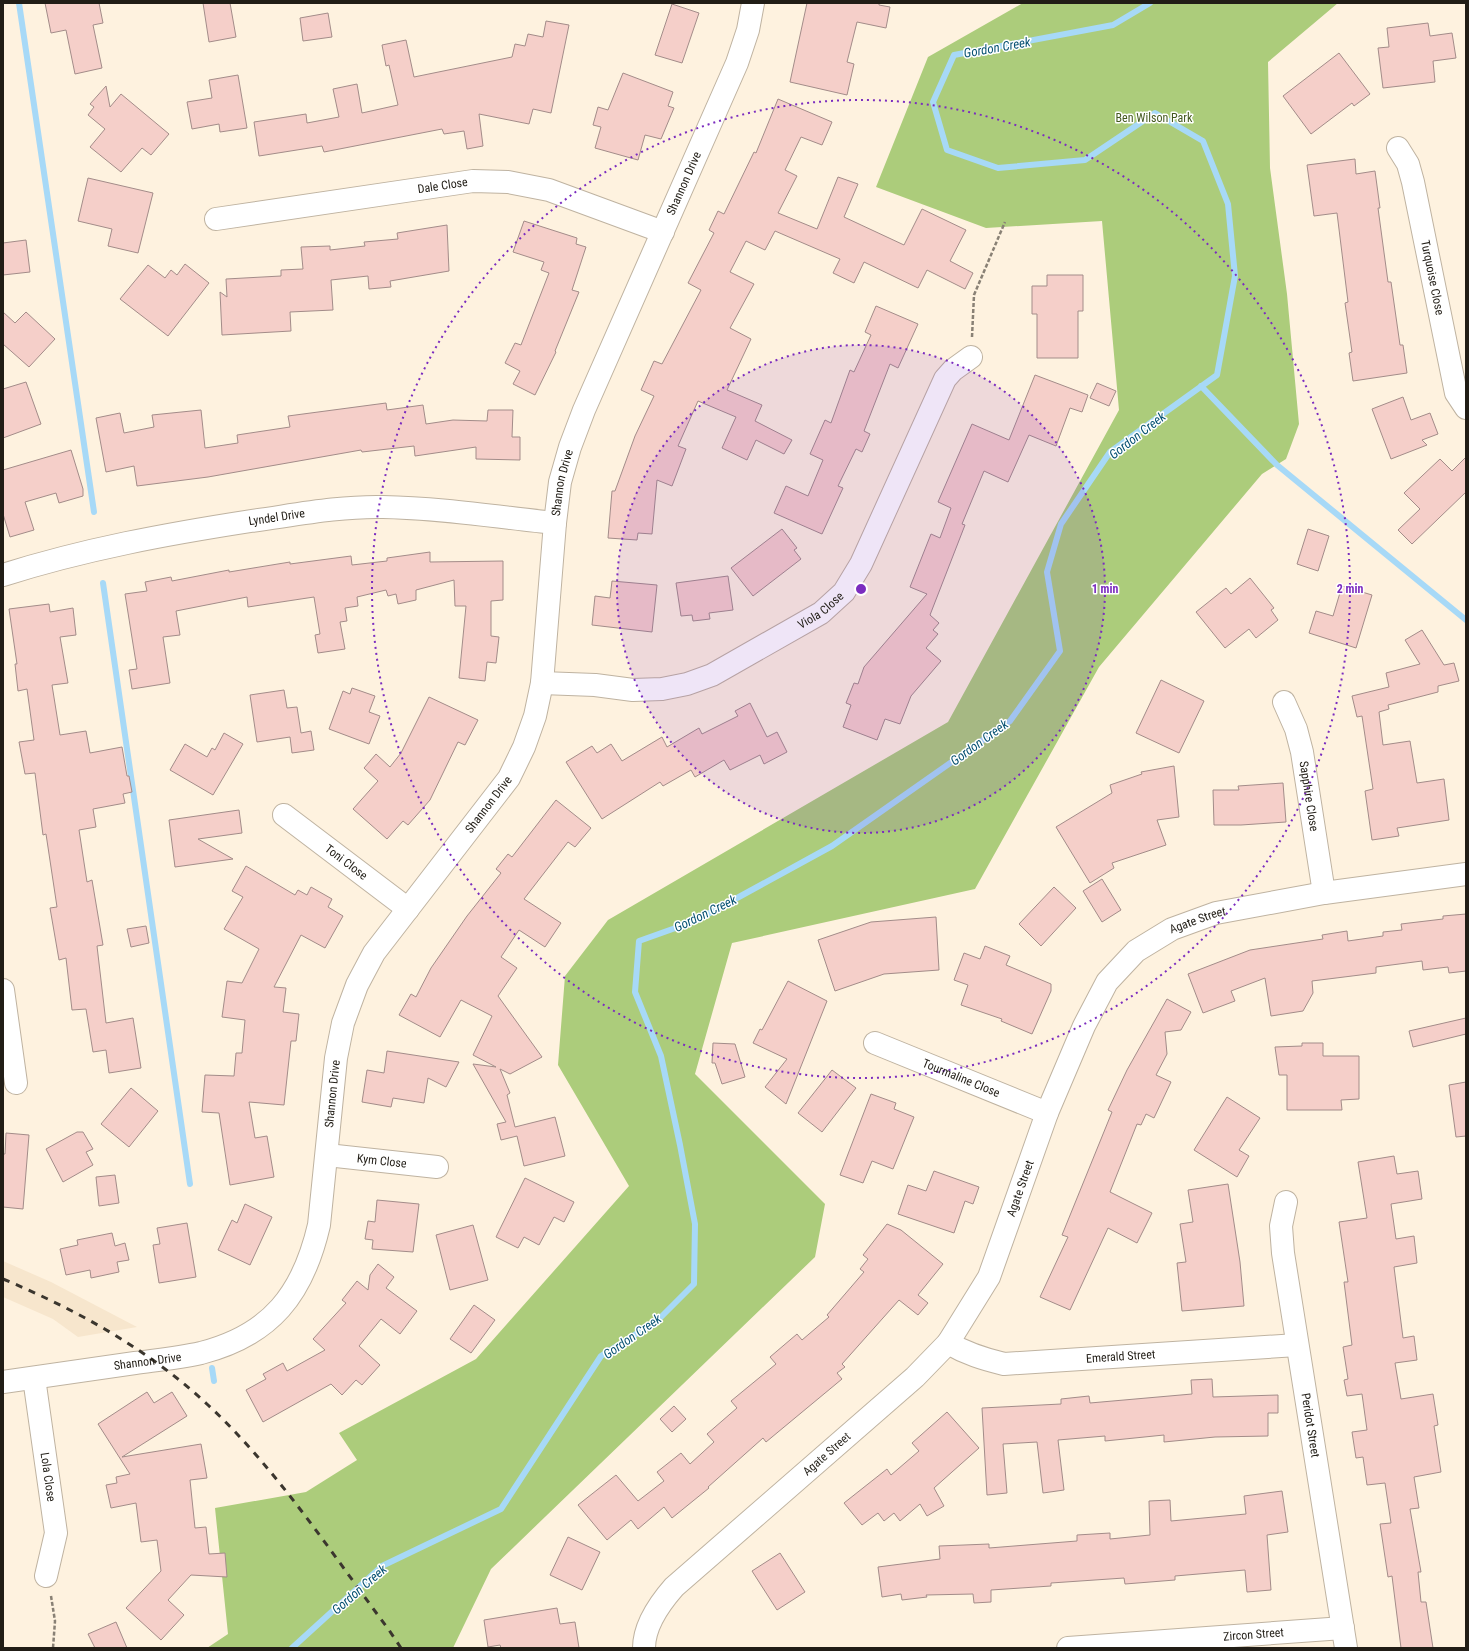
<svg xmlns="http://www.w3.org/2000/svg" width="1469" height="1651" viewBox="0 0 1469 1651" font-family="'Roboto Condensed',sans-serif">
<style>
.built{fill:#f7e6cd}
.forest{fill:#accc7b}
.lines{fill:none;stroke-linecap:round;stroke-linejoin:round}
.stream{stroke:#a7d9f7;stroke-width:6}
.building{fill:#f5cfc9;stroke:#a38c89}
.minor-casing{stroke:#bfb3a1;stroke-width:24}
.tertiary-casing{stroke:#bfb3a1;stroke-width:24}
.path{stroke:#898175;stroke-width:2.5;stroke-dasharray:4 2;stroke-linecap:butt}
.minor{stroke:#fff;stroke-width:22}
.tertiary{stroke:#fff;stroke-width:22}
.rail{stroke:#3b362e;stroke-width:3;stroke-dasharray:7 7;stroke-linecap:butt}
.ring{fill:none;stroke:#7b2cbf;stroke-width:2;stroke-dasharray:2 4}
.labels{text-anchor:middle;stroke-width:3;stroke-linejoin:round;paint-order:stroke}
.park-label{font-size:12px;fill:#445920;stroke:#fff}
.street-label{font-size:12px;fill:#211d16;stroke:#fff}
.water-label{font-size:13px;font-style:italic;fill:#065172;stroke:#fff}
.centre{fill:#7b2cbf;stroke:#fff;stroke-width:2}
.ring-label{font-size:12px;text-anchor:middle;font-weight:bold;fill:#7b2cbf;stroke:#fff;stroke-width:3;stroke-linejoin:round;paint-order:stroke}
</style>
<rect width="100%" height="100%" fill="#fef2df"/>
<path class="built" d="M3,1261L51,1282L137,1327L78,1337L53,1319L3,1297Z"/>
<path class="forest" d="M1023,3H1338L1268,62L1270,168L1287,294L1299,424L1286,459L1262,474L1099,667L975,889L732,943L695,1074L825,1204L815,1257L491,1569L453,1648H207L228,1634L215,1508L306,1492L357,1460L339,1433L476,1359L629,1186L558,1065L565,976L608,920L948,722L1119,410L1102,221L986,228L876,187L928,57Z"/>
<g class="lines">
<path class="stream" d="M19,3L94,512
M1201,386L1277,465L1466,620
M103,583L190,1184
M212,1368L214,1381
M292,1648L382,1566L501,1509L601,1356L658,1320L694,1284L695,1224L680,1145L661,1056L635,992L639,941L695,921L832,846L1010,721L1060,651L1047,572L1061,524L1110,452L1217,375L1235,276L1228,204L1203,141L1155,113L1085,160L998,168L947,150L933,102L954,55L1113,25L1150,3"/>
</g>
<path class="building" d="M45,3H99L103,23L93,25L102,68L75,74L66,30L51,33Z
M203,3H230L236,37L209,42Z
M807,3H879V5L890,7L886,28L857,22L847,62L854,64L847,95L790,82Z
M672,4L699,13L682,63L655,55Z
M328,13L332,37L303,41L300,18Z
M546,21L569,25L551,113L533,109L529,124L479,114L483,146L467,149L464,131L444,134L442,129L324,152L322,146L259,156L254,122L306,114L307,123L339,117L333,89L357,84L362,113L398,105L389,65L386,66L382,45L406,40L414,77L512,57L515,44L525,46L528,34L543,37Z
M1428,23L1430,36L1452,33L1456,58L1433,61L1435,82L1383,88L1378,48L1389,47L1387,28Z
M1339,53L1370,94L1354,106L1352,103L1311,134L1283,96Z
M623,73L673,92L668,106L674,108L661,139L645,135L638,160L595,148L601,127L593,125L598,107L608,110Z
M238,75L247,128L220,132L219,124L192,129L187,102L212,98L209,80Z
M106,86L110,107L121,94L169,134L151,155L142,148L121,172L90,147L105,129L88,115L94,107L90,104Z
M778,99L832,122L822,145L801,137L785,170L797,176L778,213L817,229L838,177L858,184L844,217L904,245L922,209L966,230L950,261L973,273L965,289L927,270L918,288L864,262L854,283L833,273L840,259L775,231L765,250L746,241L730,272L754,284L730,328L751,339L727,390L762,405L755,421L792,440L784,454L756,440L747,460L722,448L736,417L698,401L678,446L686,449L672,486L657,480L652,534L638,533L637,540L608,538L612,491H615L635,436L654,396L641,390L654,361L662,364L701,290L688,283L714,233L709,230L718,211L724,214L754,152L756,153Z
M1355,159L1356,174L1375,171L1380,208H1378L1388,282H1391L1400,345H1403L1407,373L1353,381L1349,353L1352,352L1345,303L1348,302L1337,213L1314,216L1307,165Z
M88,178L153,193L138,253L108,246L112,229L78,221Z
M524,221L577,238L576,244L586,247L572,290L579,292L555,351L556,352L535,395L513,384L520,371L505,363L515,343L521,345L549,273L541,270L544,262L513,252Z
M447,225L449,271L390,281L391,287L369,289L368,276L331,280L333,310L290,312L291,331L222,335L220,292L227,297L226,279L281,276V270L303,269L301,247L330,246V250L365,246L364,242L398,239L397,233Z
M26,240L30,272L3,275V243Z
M185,264L209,283L168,336L120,299L148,265L165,278L171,270L177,275Z
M1047,275H1083V311H1078V358H1037V314H1032V286H1047Z
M876,306L918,324L898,368L890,364L864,431L870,434L862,452L856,449L838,486L843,488L822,534L774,513L786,486L808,496L823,460L810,454L825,420L831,423L850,370L854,372L871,335L865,332Z
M3,312L15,323L26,312L55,339L29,367L3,344Z
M1035,375L1088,395L1082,412L1070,408L1056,446L1029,435L1008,482L984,471L962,524L965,525L930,615L939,623L933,630L938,634L926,648L941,661L911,696L900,724L885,719L877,740L843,727L851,705L846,703L854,683L858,684L864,667L927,594L910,587L931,534L940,538L951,508L938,502L972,424L1009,440Z
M26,382L41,424L3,438V389Z
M1097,383L1116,391L1109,406L1090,398Z
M1403,397L1411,420L1430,413L1438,434L1422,440L1427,445L1391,459L1372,409Z
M386,403L387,410L423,405L426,424L453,420L487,421L488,410H513L512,437H520V460L476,459V447L415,456L414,446L362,452L361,450L208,477L137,486L134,466L106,472L96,418L120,413L124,433L154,427L152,415L201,410L205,448L238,443L237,435L290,427L288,416Z
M71,450L83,489V496L59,503L56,493L25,502L34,530L10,537L3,514V470Z
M1466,457V492L1412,544L1398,530L1420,509L1404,493L1440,459L1452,471Z
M782,529L797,548L794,550L801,559L753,596L731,568Z
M1308,529L1329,536L1318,571L1297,564Z
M430,552V562L503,561V600L491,601V636L499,637L496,663L487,662L485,681L459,678L466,606H455L454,580L416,590V600L398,604L396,594L388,596L386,590L357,597L358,606L345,608L347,621L340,622L345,649L318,653L315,635L320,634L314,597L248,607L247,597L176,611L180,635L163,637L170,683L132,689L129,670L137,669L125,594L147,591L145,582L171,577L172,581L229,570V572L290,562V564L351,556L352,565L387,561V558Z
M728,576L733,610L709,613L710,619L693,621L692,615L681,616L676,583Z
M1250,578L1274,608L1271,610L1278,620L1256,638L1249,629L1225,648L1196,612L1226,588L1231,594Z
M612,581L657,585L652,632L592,625L595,596L610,598Z
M1342,586L1372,595L1356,648L1309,633L1316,611L1333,616Z
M49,604L50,612L73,608L76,635L60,637L68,683L52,685L60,735L86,731L90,753L122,747L127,776H129L132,792L123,794L125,803L93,809L96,827L79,830L87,882L92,880L103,945L97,946L106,1023L133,1018L141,1068L109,1073L106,1050L93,1052L86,1009L72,1010L66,958L59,960L50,908L57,907L46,834L43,835L35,773L25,774L19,742L34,740L27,689L18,691L15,664H17L9,609Z
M1422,630L1444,665L1454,663L1459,681L1438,686V692L1388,705L1389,709L1379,712L1383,745L1410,741L1417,783L1444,779L1449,820L1397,828L1399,836L1372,840L1365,791L1373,789L1362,716L1357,717L1352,696L1389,687L1386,673L1420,664L1405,640Z
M1161,680L1204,701L1179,753L1136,733Z
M352,688L375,696L369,712L380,716L369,744L329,729L343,691L350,694Z
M284,690L287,708L297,707L301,733L311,731L314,750L292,753L290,737L257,742L250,695Z
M429,697L478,720L465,745L458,742L430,800L408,825L403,821L387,839L353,809L378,781L364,768L376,754L390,767L401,753Z
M750,703L767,737L777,732L787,752L764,764L760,755L730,770L724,760L695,777L691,770L663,786L660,782L602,819L566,762L592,746L597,753L611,744L622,761L662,737L667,747L699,728L702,734L738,716L735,711Z
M224,733L243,744L213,795L170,770L185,744L207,757L212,748L215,750Z
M1174,766L1179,817L1157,820L1166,845L1112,863L1114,868L1090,883L1056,827L1112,793L1110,785L1142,774L1141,772Z
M1283,783L1286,822L1241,825H1214L1213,790H1239L1238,786Z
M556,800L591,828L575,847L568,842L524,899L561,923L545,947L519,930L501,957L517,968L498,996L542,1057L510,1074L500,1069L510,1093L507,1095L515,1127L555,1117L565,1156L524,1166L517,1136L501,1140L497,1124L506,1122L473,1064L496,1067L473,1055L492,1016L461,1000L440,1037L399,1015L411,994L416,997L431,968L467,916L501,873L496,869L508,854L512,857Z
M239,810L242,833L198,839L233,859L175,867L169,820Z
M246,866L295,895L298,890L307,895L311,887L332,899L328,907L343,916L325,948L301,935L274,987L286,988L283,1012L299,1014L296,1041H291L284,1105L249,1102L255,1138L267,1136L274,1177L230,1185L219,1113L202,1112L205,1075L234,1076L236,1053H242L245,1020L222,1017L227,981L242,983L259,949L224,929L243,897L232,891Z
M1102,879L1121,910L1102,922L1083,891Z
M1054,887L1076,908L1041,946L1019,924Z
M1466,914V971L1449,973L1448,967L1423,970L1422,961L1376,967V973L1312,981L1313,993L1303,1011L1271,1016L1265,978L1231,991L1235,1001L1203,1013L1188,974L1250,950L1323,939L1322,935L1347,931L1348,941L1383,936V932L1402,930L1401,924L1443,919V916Z
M936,917L939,970L884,974L835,991L818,940L871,922Z
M146,926L149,943L131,947L127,929Z
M985,946L1010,956L1006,965L1051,984V991L1032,1034L1001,1021L1002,1019L961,1005L968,985L954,980L964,953L980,959Z
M788,981L827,1001L786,1104L765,1087L787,1059L753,1043L760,1029L762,1030Z
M1167,999L1191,1012L1181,1030L1165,1032L1167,1054L1156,1075L1171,1082L1154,1118L1146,1114L1141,1125L1137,1124L1110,1192L1152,1213L1137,1243L1108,1228L1070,1310L1040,1297L1068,1237L1062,1235L1112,1112L1108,1110L1127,1070Z
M1466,1018V1034L1413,1047L1409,1031Z
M713,1043L735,1044L745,1077L722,1084L715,1063H712Z
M1302,1043H1323V1056H1359V1099L1341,1100L1342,1110H1287V1075H1279L1275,1047L1302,1046Z
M387,1051L459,1062L446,1087L428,1078L424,1103L393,1098L391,1107L362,1102L367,1070L384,1073Z
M832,1070L856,1088L822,1132L798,1113Z
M1466,1082V1136L1456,1137L1449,1085Z
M131,1088L158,1111L129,1147L101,1124Z
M871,1094L896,1103L894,1109L914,1117L893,1169L872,1161L863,1183L840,1175Z
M1227,1097L1260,1118L1239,1150L1249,1156L1237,1177L1194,1150Z
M77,1132H83L93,1149L86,1152L93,1165L63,1182L46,1149Z
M6,1133L29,1135L23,1209L3,1207V1154H5Z
M1394,1156L1397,1174L1418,1171L1422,1199L1391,1204L1396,1239L1414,1236L1417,1263L1394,1267L1403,1338L1414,1336L1417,1360L1395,1363L1401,1399L1433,1394L1438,1425L1434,1426L1441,1472L1414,1477L1419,1508L1410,1509L1421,1572H1418L1421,1602H1426L1433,1648H1401L1392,1576L1388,1577L1380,1524L1391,1523L1385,1483L1367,1485L1363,1457L1356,1458L1352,1432L1367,1430L1362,1394L1347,1396L1344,1380L1348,1379L1343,1347L1352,1345L1344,1282H1348L1339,1222L1367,1218L1358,1162Z
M934,1171L979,1187L973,1204L965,1201L954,1233L898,1214L908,1185L926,1191Z
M115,1175L119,1203L99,1206L96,1177Z
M525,1178L574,1202L564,1222L554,1217L539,1245L524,1237L518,1248L496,1237Z
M1228,1184L1240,1262L1244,1306L1182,1311L1177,1263L1186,1262L1180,1224L1193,1222L1188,1190Z
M377,1200L419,1204L413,1252L372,1249L373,1240L365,1239L368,1221L375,1222Z
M245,1204L272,1217L250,1265L218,1250L232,1220L237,1223Z
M187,1223L196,1277L159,1283L153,1245L160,1244L157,1228Z
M887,1224L901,1230L943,1264L918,1295L928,1303L918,1315L899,1300L842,1364L845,1367L837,1373L842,1379L766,1442L763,1438L708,1487L709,1488L672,1518L664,1507L638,1529L631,1520L607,1540L578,1505L616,1475L638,1501L664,1481L657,1472L681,1453L690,1464L714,1442L707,1434L737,1408L731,1401L776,1364L770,1357L797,1334L802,1340L829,1317L827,1315L864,1272L860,1269L868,1259L863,1255Z
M473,1225L488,1280L450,1290L436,1235Z
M112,1233L115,1246L125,1243L129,1260L117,1262L119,1272L91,1278L90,1270L66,1275L60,1249L78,1245L77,1240Z
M378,1264L394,1277L386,1288L417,1311L400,1334L381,1319L359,1346L380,1365L362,1385L356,1380L342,1395L331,1384L263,1422L246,1390L266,1379L263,1374L283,1363L287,1371L325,1350L313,1339L346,1303L342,1300L357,1281L368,1290L370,1275Z
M474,1305L495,1320L471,1353L450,1339Z
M1212,1379L1213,1397L1278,1395V1413H1268V1436L1215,1437L1164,1442V1435L1105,1441V1436L1058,1440L1064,1490L1043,1493L1037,1442L1003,1444L1007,1493L987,1495L982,1408L1061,1404V1399L1089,1396L1090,1403L1192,1394L1191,1380Z
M147,1392L154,1403L172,1392L187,1416L122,1457L201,1444L207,1478L190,1480L195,1528L206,1527L209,1554L225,1553L227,1577L191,1575L168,1600L184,1615L161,1640L126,1608L161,1571L157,1540L141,1542L136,1503L111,1508L106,1485L117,1483L116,1477L130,1474L98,1424Z
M674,1406L686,1419L672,1432L660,1419Z
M947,1412L979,1448L934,1488L944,1506L927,1516L920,1504L900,1521L894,1513L884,1521L878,1513L862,1525L844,1503L887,1469L891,1475L919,1451L912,1443Z
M1282,1491L1288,1532L1267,1535L1271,1590L1247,1592L1245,1570L1175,1576V1580L1125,1584L1124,1578L1051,1583V1586L991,1590V1602L974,1603L973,1594L926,1595L927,1597L902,1600L901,1594L882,1597L878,1567L940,1559L939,1546L989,1544V1548L1077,1541V1535L1110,1533V1539L1150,1535L1149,1501L1170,1500L1171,1521L1246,1514L1244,1496Z
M568,1537L600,1552L582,1590L550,1575Z
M780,1553L805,1592L777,1610L752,1571Z
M557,1608L560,1624L575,1622L579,1648H501L500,1645L488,1647L484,1620Z
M116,1622L127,1648H95L88,1634Z"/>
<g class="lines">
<g class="minor-casing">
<g id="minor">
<path id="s1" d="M1398,148L1408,164L1413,182L1456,393L1466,408"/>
<path id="s2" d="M216,219L473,181L508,182L549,190L663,232"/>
<path id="s3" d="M3,575C85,549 167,534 251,521C295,515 339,506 383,507C440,508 498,517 555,523"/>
<path id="s4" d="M542,683L595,685L633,690L662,689L687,684L712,675L821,613L844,592L861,564L945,379L953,370L971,357"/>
<path id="s5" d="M1284,702L1296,729L1302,752L1324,893"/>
<path id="s6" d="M284,815L408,909"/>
<path d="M3,990L16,1083"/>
<path id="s7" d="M875,1043L1047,1113"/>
<path id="s8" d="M327,1155L437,1167"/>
<path id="s9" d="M1286,1202L1281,1226L1283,1253L1346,1648"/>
<path id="s10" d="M948,1343C967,1354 983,1359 1004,1364L1297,1345"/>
<path id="s11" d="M34,1378L56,1533L46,1576"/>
<path id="s12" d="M644,1648C644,1625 660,1603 674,1587L915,1377L948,1343L989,1277L1047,1113L1084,1026L1107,982L1136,951L1172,929L1216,913L1324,893L1466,874"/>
<path id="s13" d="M1068,1648L1343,1628"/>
</g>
</g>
<g class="tertiary-casing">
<g id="tertiary">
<path id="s14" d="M3,1382C47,1376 91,1369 135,1363C157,1360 179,1358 201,1353C271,1335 303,1294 319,1225L336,1058L343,1023L357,985L374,953L509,778L524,747L535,716L542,683L555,523L560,482L570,447L584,410L737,63L748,30L753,3"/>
</g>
</g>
<path class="path" d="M972,337L974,295L1005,222
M51,1596L55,1621L53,1648"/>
<use href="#minor" class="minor"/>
<use href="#tertiary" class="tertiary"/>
<path class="rail" d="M3,1279C77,1310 148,1349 208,1405C277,1469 332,1554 389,1630L401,1648"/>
</g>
<circle cx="861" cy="589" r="244" fill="#7b2cbf" fill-opacity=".12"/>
<g class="ring">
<circle cx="861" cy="589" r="244"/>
<circle cx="861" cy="589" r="489"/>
</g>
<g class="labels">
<g class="park-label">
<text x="1154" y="122">Ben Wilson Park</text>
</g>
<g class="street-label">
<text dy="4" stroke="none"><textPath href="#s14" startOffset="1513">Shannon Drive</textPath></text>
<text dy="4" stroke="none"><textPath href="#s2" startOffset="229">Dale Close</textPath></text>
<text dy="4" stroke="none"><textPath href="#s1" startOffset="135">Turquoise Close</textPath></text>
<text dy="4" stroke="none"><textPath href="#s14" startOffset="1189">Shannon Drive</textPath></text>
<text dy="4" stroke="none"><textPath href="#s3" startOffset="280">Lyndel Drive</textPath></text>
<text dy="4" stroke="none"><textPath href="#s4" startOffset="299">Viola Close</textPath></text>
<text dy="4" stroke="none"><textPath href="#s5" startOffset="98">Sapphire Close</textPath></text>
<text dy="4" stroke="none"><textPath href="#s14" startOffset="853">Shannon Drive</textPath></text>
<text dy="4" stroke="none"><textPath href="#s6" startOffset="78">Toni Close</textPath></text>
<text dy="4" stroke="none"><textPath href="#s12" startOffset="944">Agate Street</textPath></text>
<text dy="4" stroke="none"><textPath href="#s7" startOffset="93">Tourmaline Close</textPath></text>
<text dy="4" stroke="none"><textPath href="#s14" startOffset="517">Shannon Drive</textPath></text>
<text dy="4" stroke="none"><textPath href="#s8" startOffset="55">Kym Close</textPath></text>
<text dy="4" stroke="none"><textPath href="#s12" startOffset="608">Agate Street</textPath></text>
<text dy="4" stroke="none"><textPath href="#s10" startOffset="177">Emerald Street</textPath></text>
<text dy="4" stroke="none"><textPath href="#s14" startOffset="146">Shannon Drive</textPath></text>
<text dy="4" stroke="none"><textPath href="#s9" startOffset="226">Peridot Street</textPath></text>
<text dy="4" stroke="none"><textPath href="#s12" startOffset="272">Agate Street</textPath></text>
<text dy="4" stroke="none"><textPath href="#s11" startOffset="100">Lola Close</textPath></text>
<text dy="4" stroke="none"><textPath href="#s13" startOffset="186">Zircon Street</textPath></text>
</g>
<g class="water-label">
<text transform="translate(997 47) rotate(-10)" y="5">Gordon Creek</text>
<text transform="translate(1137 435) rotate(-38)" y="5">Gordon Creek</text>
<text transform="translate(979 742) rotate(-36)" y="5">Gordon Creek</text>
<text transform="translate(705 913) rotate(-26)" y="5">Gordon Creek</text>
<text transform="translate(632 1336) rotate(-35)" y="5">Gordon Creek</text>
<text transform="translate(359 1589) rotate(-41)" y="5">Gordon Creek</text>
</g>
</g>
<circle cx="861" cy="589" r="6" class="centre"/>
<g class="ring-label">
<text x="1105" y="593">1 min</text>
<text x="1350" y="593">2 min</text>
</g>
<rect width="1469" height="1651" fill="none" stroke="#211d16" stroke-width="8"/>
</svg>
